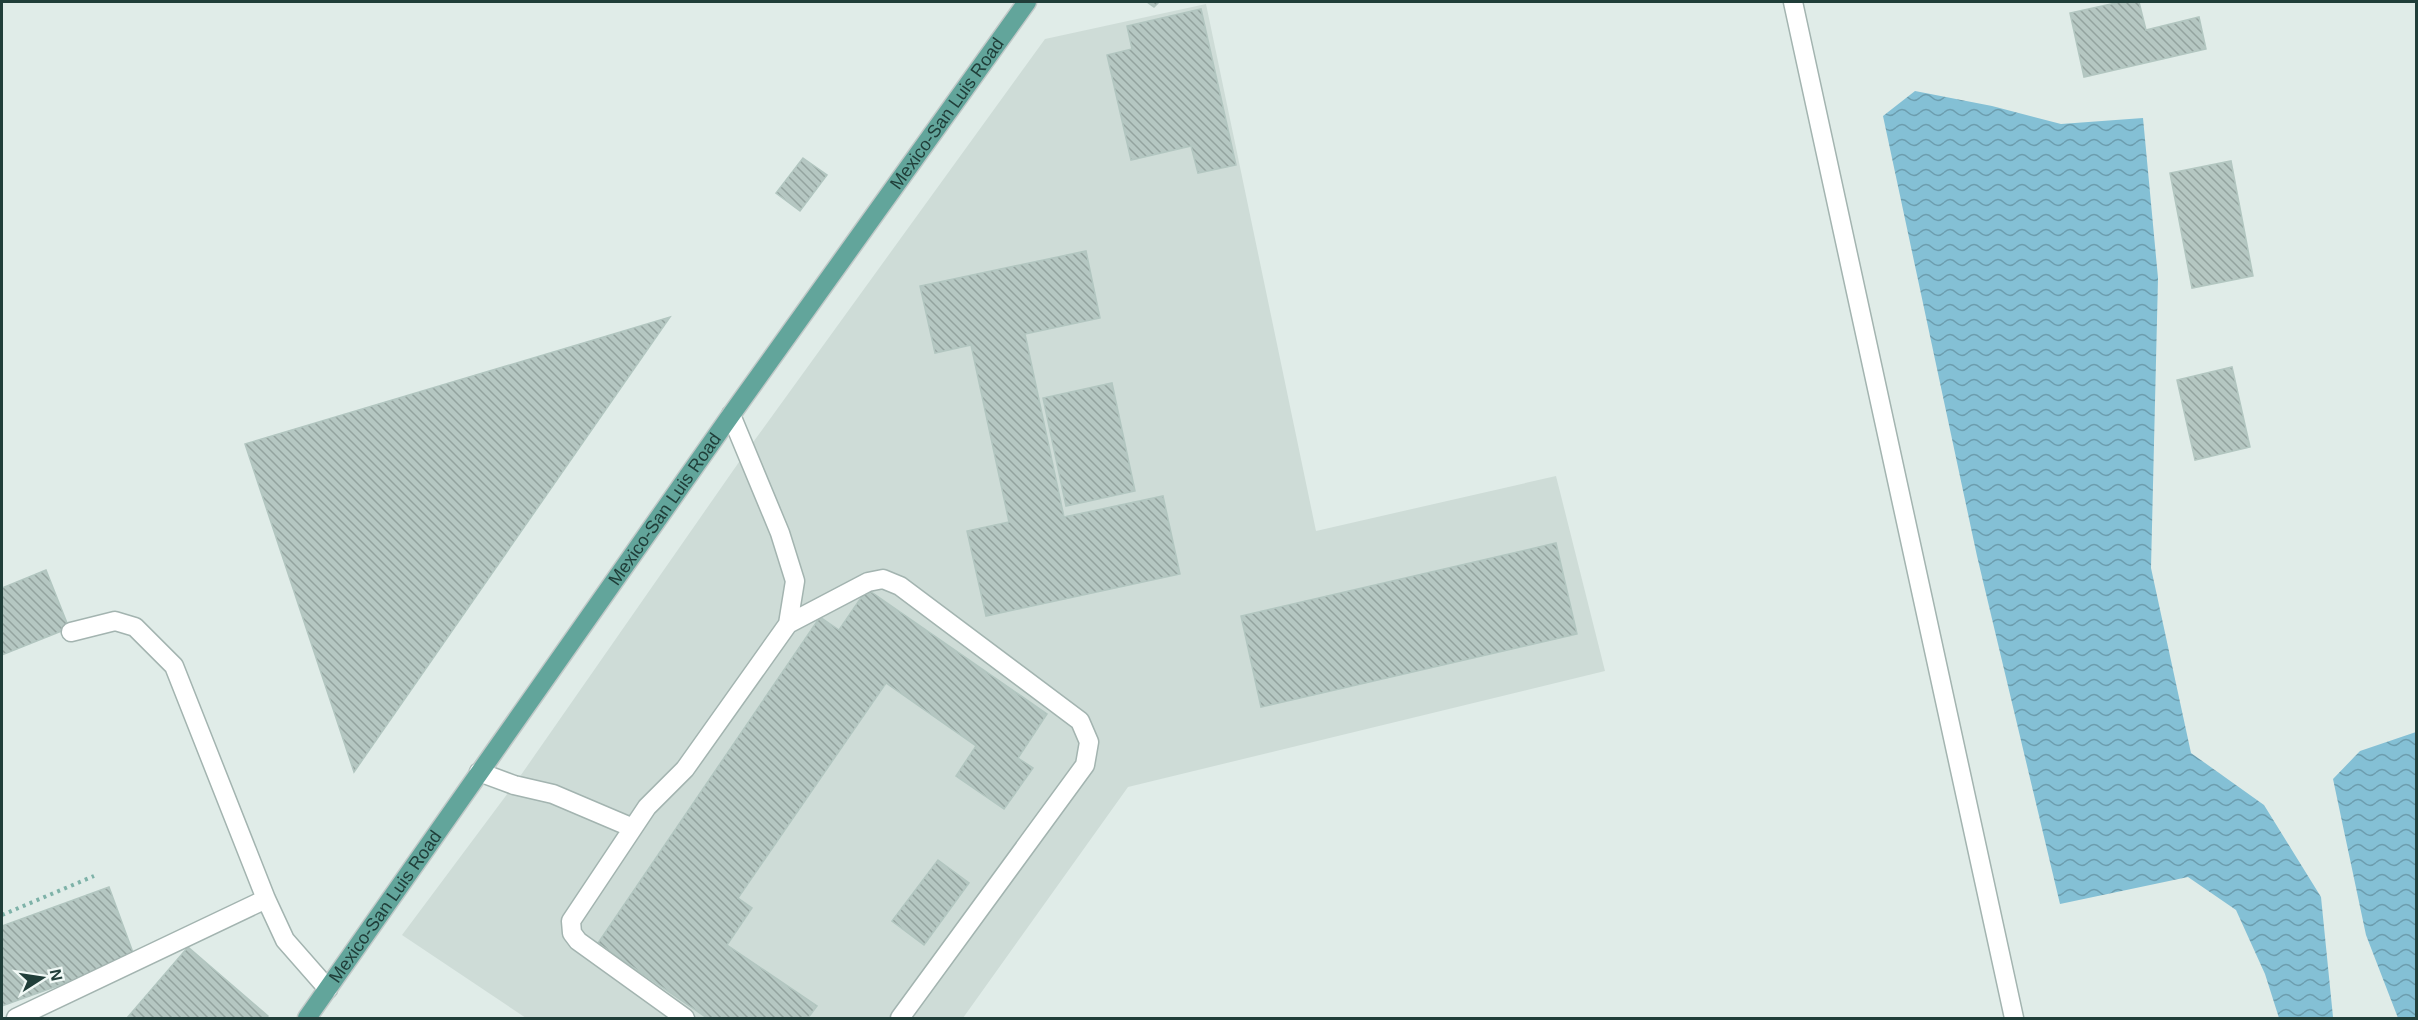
<svg xmlns="http://www.w3.org/2000/svg" width="2418" height="1020" viewBox="0 0 2418 1020" font-family="Helvetica,sans-serif">
<style>
.built{fill:#cedcd7}
.water{fill:url(#water-waves)}
.building{fill:url(#building-back-hatch);stroke:#b2c6c0;stroke-width:1.5}
.lines{fill:none;stroke-linecap:round;stroke-linejoin:round}
.minor-casing{stroke:#a3b4b0;stroke-width:21}
.major-casing{stroke:#c1c9c8;stroke-width:21}
.path{stroke:#7eb2a8;stroke-width:4;stroke-dasharray:3 4.5;stroke-linecap:butt}
.minor{stroke:#fff;stroke-width:18}
.major{stroke:#62a59b;stroke-width:18}
.labels{text-anchor:middle;stroke-width:5;stroke-linejoin:round;paint-order:stroke}
.street-label{font-size:18px;fill:#203e39;stroke:#f1f9f6}
</style>
<defs>
<pattern id="water-waves" width="16" height="10" patternUnits="userSpaceOnUse" patternTransform="scale(1.5)"><rect width="16" height="10" fill="#84c0d5"/><path d="M0 5q4-4 8 0t8 0" fill="none" stroke="#6c9dae"/></pattern>
<pattern id="building-back-hatch" width="6" height="6" patternUnits="userSpaceOnUse" patternTransform="scale(1.5)"><rect width="6" height="6" fill="#b5c7c2"/><path d="M-1 5l2 2M0 0l6 6M5-1l2 2" fill="none" stroke="#93a39f"/></pattern>
</defs>
<rect width="100%" height="100%" fill="#e0ece8"/>
<path class="built" d="M1206,4L1316,531L1556,476L1605,671L1128,787L963,1018H526L402,935L514,785L746,452L1045,39Z"/>
<path class="water" d="M1915,91L1992,106L2061,124L2143,118L2158,278L2151,568L2191,753L2264,805L2321,897L2333,1017L2279,1018L2265,974L2236,910L2188,877L2060,904L1977,556L1883,116Z
M2416,732V1018H2398L2366,935L2333,779L2360,751Z"/>
<path class="building" d="M1147,2H1159L1154,7Z
M2120,2H2139L2146,30L2199,17L2206,49L2084,77L2070,13Z
M1201,9L1236,165L1198,173L1191,146L1131,160L1107,55L1132,49L1127,26Z
M803,158L827,175L800,211L776,193Z
M2231,161L2253,276L2192,288L2170,173Z
M1086,251L1100,318L1025,334L1064,517L1163,496L1180,574L986,616L967,531L1009,522L971,345L935,353L920,286Z
M670,317L354,772L245,444Z
M2232,367L2250,447L2195,460L2177,380Z
M1112,383L1135,491L1066,506L1043,398Z
M1556,543L1577,634L1261,707L1241,616Z
M46,570L69,628L2,655V588Z
M867,589L1047,714L1018,758L1033,768L1004,809L956,776L976,746L886,683L738,898L752,908L727,945L817,1006L808,1018H707L598,943L820,617L839,630Z
M938,860L969,883L924,945L892,921Z
M109,887L135,958L2,1006V926Z
M188,947L268,1016L266,1018H127Z"/>
<g class="lines">
<g class="minor-casing">
<path id="minor" d="M1793,2L2014,1018
M788,624L868,582L883,579L900,586L1080,721L1089,742L1085,765L900,1018
M71,632L115,621L135,627L174,666L266,899L285,940L328,989
M479,772L514,785L553,794L633,828L647,807L685,769L788,624L795,581L780,533L731,415
M633,828L571,921L572,933L578,941L685,1018
M16,1018L266,899"/>
</g>
<g class="major-casing">
<g id="major">
<path id="s1" d="M307,1018L731,415L1027,2"/>
</g>
</g>
<path class="path" d="M2,915L94,876"/>
<use href="#minor" class="minor"/>
<use href="#major" class="major"/>
</g>
<g class="labels">
<g class="street-label">
<text dy="6" stroke="none"><textPath href="#s1" startOffset="1108">Mexico-San Luis Road</textPath></text>
<text dy="6" stroke="none"><textPath href="#s1" startOffset="622">Mexico-San Luis Road</textPath></text>
<text dy="6" stroke="none"><textPath href="#s1" startOffset="136">Mexico-San Luis Road</textPath></text>
</g>
</g>
<rect width="2418" height="1020" fill="none" stroke="#203e39" stroke-width="6"/>
<g transform="translate(42 978) rotate(78)" stroke="#f1f9f6" stroke-width="4.5" paint-order="stroke">
<path d="M0-4.5L10 22L0 15L-10 22Z" fill="#203e39"/>
<text y="-9" font-size="16" font-weight="bold" text-anchor="middle" fill="#203e39">N</text>
</g>
</svg>
